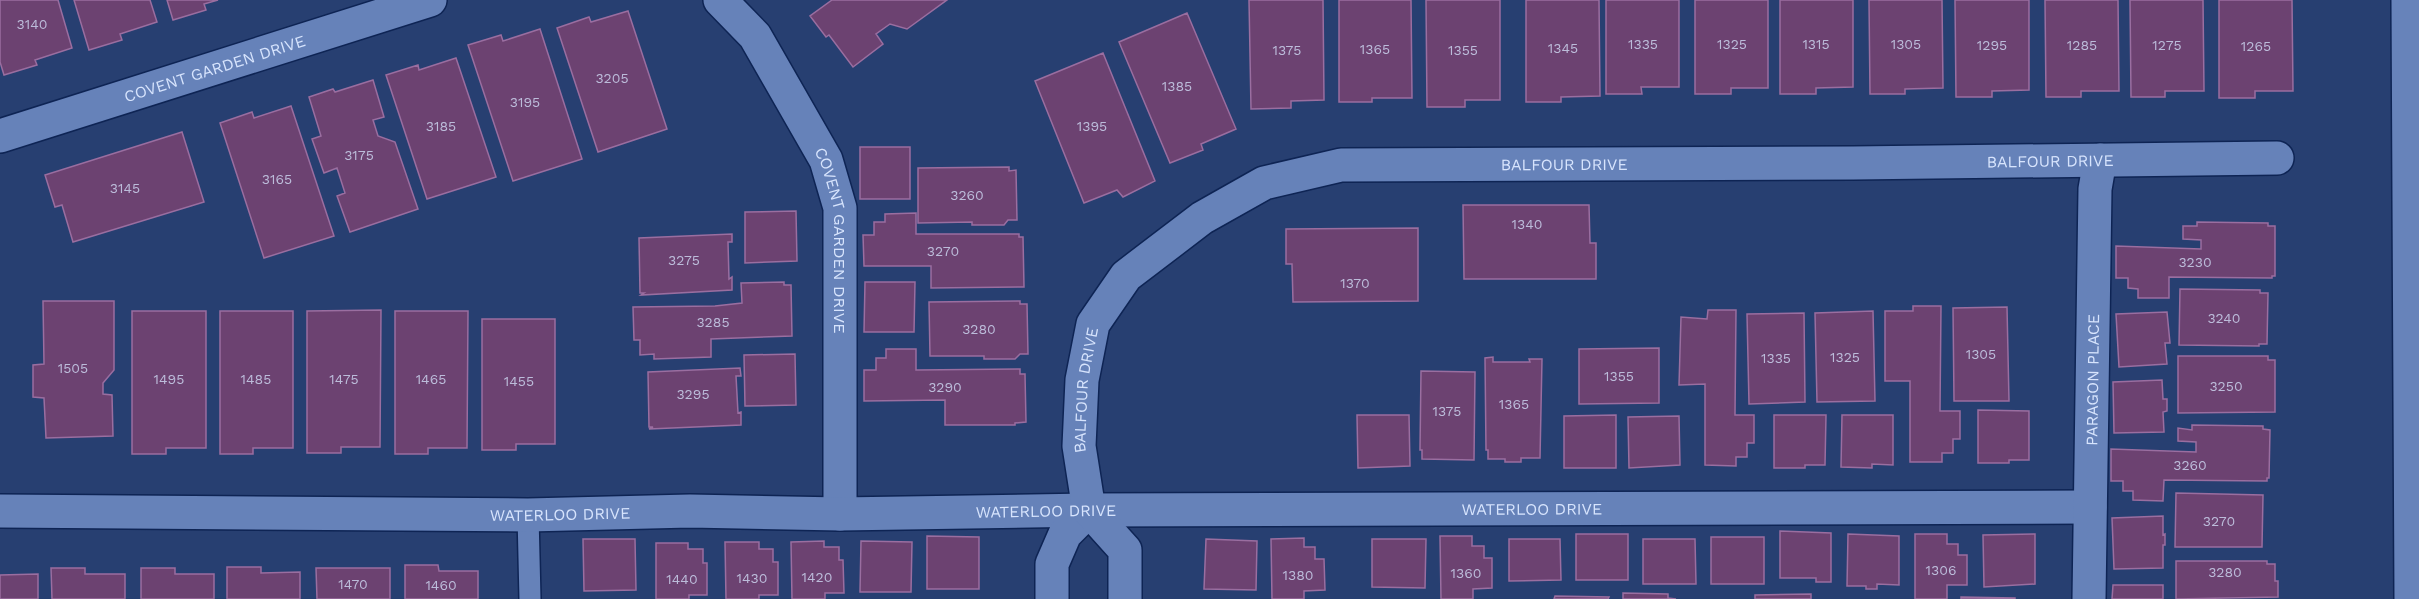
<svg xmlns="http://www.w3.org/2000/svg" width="2419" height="599" viewBox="0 0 2419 599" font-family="'Work Sans',sans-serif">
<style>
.building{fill:#6c4271;stroke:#9a6ea0;stroke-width:1.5}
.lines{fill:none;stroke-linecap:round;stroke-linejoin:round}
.lane-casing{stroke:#0e2454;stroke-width:24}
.street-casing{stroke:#0e2454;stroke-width:36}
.secondary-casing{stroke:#0e2454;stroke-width:36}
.lane{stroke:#6682b9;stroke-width:21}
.street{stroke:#6682b9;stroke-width:33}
.secondary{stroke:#6783ba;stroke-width:33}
.labels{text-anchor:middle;stroke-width:5;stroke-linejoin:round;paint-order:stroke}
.number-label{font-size:14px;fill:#bcbcda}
.street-label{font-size:16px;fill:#d7e4fd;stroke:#1d3465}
</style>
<rect width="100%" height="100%" fill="#273f71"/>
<path class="building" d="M0,0H58L72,48L35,60L37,65L4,75L0,62Z
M74,0H150L157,22L120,34L122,40L89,50Z
M167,0H218L204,4L206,10L173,20Z
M832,0H947L907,29L890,24L876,34L883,44L853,67L829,35L826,37L810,16Z
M1249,0H1323L1324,100L1291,101V108L1251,109Z
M1339,0H1411L1412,98H1372V102H1339Z
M1426,0H1500V100H1465V107H1427Z
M1526,0H1599L1600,96L1561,97V102H1526Z
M1606,0H1679V87H1641L1642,94H1606Z
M1695,0H1768V88H1731V94H1695Z
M1780,0H1853V87L1816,88V94H1780Z
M1869,0H1942L1943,88L1905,89V94H1870Z
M1955,0H2029V90L1992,91V97H1956Z
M2045,0H2118L2119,91H2081V97H2046Z
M2130,0H2203L2204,91H2165V97H2131Z
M2219,0H2292L2293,91H2255V98H2219Z
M628,11L667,129L598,152L557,28L589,17L591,22Z
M1187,13L1236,129L1201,144L1203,150L1170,163L1119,42Z
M540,29L582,159L513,181L468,45L501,35L503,41Z
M1103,53L1155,181L1123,197L1117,190L1084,203L1035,81Z
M456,58L496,177L427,199L386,75L418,65L419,70Z
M373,80L384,117L373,120L378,136L395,142L418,209L350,232L337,196L345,193L337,168L324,173L312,139L321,136L309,97L333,89L335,92Z
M291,106L334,236L264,258L220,123L252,112L254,118Z
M182,132L204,202L73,242L62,205L55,207L45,175Z
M860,147H910V199H860Z
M1009,167V171L1016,170L1017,220H1008L1004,225H972V222L918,223V168Z
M1463,205H1589L1590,243H1596V279H1464Z
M796,211L797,261L745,263V212Z
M916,213V234H1019V237H1023L1024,287L931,288V266H864L863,235H874V222H885V214Z
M2197,222L2268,223V226H2275V276H2272V278L2169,277V298H2138V289L2128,288V278H2116V246L2201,249V240L2183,239V226H2197Z
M1418,228V301L1293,302L1292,264H1286V229Z
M732,234V242H728L729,279L732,277V290L641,295L644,293H640L639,238Z
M784,282V285H791L792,336L711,339V357L654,359V354L640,355V340H634L633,307L715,306L742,303L741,283Z
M865,282H915L914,332H864Z
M2180,289L2260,290V293H2268L2267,344H2259V346L2179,345Z
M43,301H114V370L103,383V394L112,395L113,436L46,438L44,398L33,397V365L44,364Z
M1020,301V304H1027L1028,354H1020L1015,359H984V356H930L929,302Z
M1913,306H1941L1940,411H1960V439H1953V453H1942V462H1910V381H1885V311H1913Z
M2007,307L2009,401H1954L1953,308Z
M381,310L380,447H341V453H307V311Z
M1708,310H1736L1735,415H1754V443H1747V457H1736V466L1705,465V384L1679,385L1681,317L1707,319Z
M132,311H206V448H166V454H132Z
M220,311H293V448H253V454H220Z
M395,311H468L467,448H428V454H395Z
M1873,311L1875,401L1817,402L1815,313Z
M2167,312L2170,343H2165L2167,364L2119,367L2116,314Z
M1804,313L1805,402L1749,404L1747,314Z
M482,319H555V444H516V450H482Z
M1659,348V403L1579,404V349Z
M886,349H916V370L1020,369V374H1025L1026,422L1015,423V425H945V400L864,401V370H876V358H886Z
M795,354L796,405L745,406L744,355Z
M2178,356H2268V360H2275V412L2178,413Z
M1493,357V362H1530L1529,359H1542L1540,458H1521V462H1505V459H1488V450H1486L1485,358Z
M740,368L741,376H736L738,413L741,412V425L649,429L653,427H649L648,372Z
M1421,371L1475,372L1474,460L1422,459V450H1420Z
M2162,380L2163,399H2167V411L2163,412L2164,432L2114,433L2113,382Z
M1978,410L2029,411V460H2009V463H1978Z
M1357,415H1409L1410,466L1358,468Z
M1616,415V468H1564V416Z
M1774,415H1826L1825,465H1805V468H1774Z
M1842,415H1893V465L1872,464V468L1841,467Z
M1679,416L1680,465L1629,468L1628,417Z
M2192,425L2263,426V429L2270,430L2269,478H2267V481L2164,480L2163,501L2133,500V491H2123V481H2111V449L2196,452V442L2178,441V428L2192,430Z
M2176,493L2263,495L2262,547H2175Z
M2163,516V535L2165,534V545H2163V568L2114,569L2112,518Z
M1780,531L1831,533V582H1816V578H1780Z
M1576,534H1628V580H1576Z
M1848,534L1899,536V585L1877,584V589H1866V586H1847Z
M1915,534H1947V544H1958V555H1967V585H1947V599H1915Z
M2035,534V584L1984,587L1983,535Z
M927,536L979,537V589H927Z
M1440,536H1472V546H1484V558H1492V588L1473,589V599H1441Z
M1711,537H1764V584H1711Z
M1304,538V547H1315V559H1324L1325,590L1304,591V599H1272L1271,539Z
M583,539H635L636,590L584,591Z
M1206,539L1257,541L1256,590L1204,589Z
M1372,539H1426L1425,588L1372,587Z
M1509,539H1560L1561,580L1509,581Z
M1643,539H1695L1696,584H1643Z
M824,541V547H839V560H843L844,593H825V599H792L791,542Z
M861,541L912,542L911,592H860Z
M725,542H759V549H773V562H778V595H759V599H726Z
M656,543H688V549H703V563H707V595H689V599H656Z
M2176,561H2267V564H2275V581H2278V597L2176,599Z
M405,565H438L439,571H478V599H405Z
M227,567H261V573L300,572V599H227Z
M51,568H85V574H125V599H52Z
M141,568H175V574H214V599H141Z
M316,568H390V599H317Z
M38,574V599H0V575Z
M2113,585H2163V599H2112Z
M1623,593L1668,594V598L1676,599H1623Z
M1811,594V599H1755V595Z
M1555,596L1609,597L1608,599H1554Z
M1961,597L2015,598V599H1961Z"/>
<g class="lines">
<g class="lane-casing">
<path id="lane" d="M528,515L530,599"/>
</g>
<g class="street-casing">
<g id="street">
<path id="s1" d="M720,0L755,36L826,160L840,208V514"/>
<path id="s2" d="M0,136L430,0"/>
<path id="s3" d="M0,511L528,515L690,511L840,514L1089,510L2090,507"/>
<path d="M1052,599V564L1065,534L1089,510"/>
<path id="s4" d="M1125,599V550L1089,510L1079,446L1082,380L1093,324L1126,276L1202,218L1264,183L1341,165L1853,163L2277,158"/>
<path id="s5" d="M2089,599L2095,189L2100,160"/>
</g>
</g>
<g class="secondary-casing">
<path id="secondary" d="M2408,0L2411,599"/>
</g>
<use href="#lane" class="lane"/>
<use href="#street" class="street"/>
<use href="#secondary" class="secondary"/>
</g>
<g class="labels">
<g class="number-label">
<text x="32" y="29">3140</text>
<text x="1643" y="49">1335</text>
<text x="1732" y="49">1325</text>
<text x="1816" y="49">1315</text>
<text x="1906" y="49">1305</text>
<text x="1992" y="50">1295</text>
<text x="2082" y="50">1285</text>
<text x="2167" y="50">1275</text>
<text x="2256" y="51">1265</text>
<text x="1563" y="53">1345</text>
<text x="1375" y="54">1365</text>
<text x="1287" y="55">1375</text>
<text x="1463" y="55">1355</text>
<text x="612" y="83">3205</text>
<text x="1177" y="91">1385</text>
<text x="525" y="107">3195</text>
<text x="441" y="131">3185</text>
<text x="1092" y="131">1395</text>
<text x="359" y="160">3175</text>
<text x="277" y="184">3165</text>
<text x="125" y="193">3145</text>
<text x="967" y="200">3260</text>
<text x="1527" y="229">1340</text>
<text x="943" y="256">3270</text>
<text x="684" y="265">3275</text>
<text x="2195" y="267">3230</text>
<text x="1355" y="288">1370</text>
<text x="2224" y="323">3240</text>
<text x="713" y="327">3285</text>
<text x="979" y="334">3280</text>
<text x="1981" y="359">1305</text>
<text x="1845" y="362">1325</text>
<text x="1776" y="363">1335</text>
<text x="73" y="373">1505</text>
<text x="1619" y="381">1355</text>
<text x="169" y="384">1495</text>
<text x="256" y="384">1485</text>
<text x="344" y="384">1475</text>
<text x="431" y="384">1465</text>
<text x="519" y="386">1455</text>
<text x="2226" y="391">3250</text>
<text x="945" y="392">3290</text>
<text x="693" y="399">3295</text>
<text x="1514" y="409">1365</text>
<text x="1447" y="416">1375</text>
<text x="2190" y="470">3260</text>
<text x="2219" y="526">3270</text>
<text x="1941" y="575">1306</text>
<text x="2225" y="577">3280</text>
<text x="1466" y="578">1360</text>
<text x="1298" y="580">1380</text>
<text x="817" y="582">1420</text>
<text x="752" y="583">1430</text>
<text x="682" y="584">1440</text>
<text x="353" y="589">1470</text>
<text x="441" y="590">1460</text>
</g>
<g class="street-label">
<text dy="6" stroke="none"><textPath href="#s2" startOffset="225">COVENT GARDEN DRIVE</textPath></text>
<text dy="6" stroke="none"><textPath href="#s4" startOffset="1304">BALFOUR DRIVE</textPath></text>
<text dy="6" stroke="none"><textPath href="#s4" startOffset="818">BALFOUR DRIVE</textPath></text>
<text dy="6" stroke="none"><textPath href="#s1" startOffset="274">COVENT GARDEN DRIVE</textPath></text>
<text dy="6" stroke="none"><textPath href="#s5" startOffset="219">PARAGON PLACE</textPath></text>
<text dy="6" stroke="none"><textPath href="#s4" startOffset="224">BALFOUR DRIVE</textPath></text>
<text dy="6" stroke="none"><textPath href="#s3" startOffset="1532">WATERLOO DRIVE</textPath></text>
<text dy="6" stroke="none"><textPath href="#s3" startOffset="1046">WATERLOO DRIVE</textPath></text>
<text dy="6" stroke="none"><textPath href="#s3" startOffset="560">WATERLOO DRIVE</textPath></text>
</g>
</g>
</svg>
